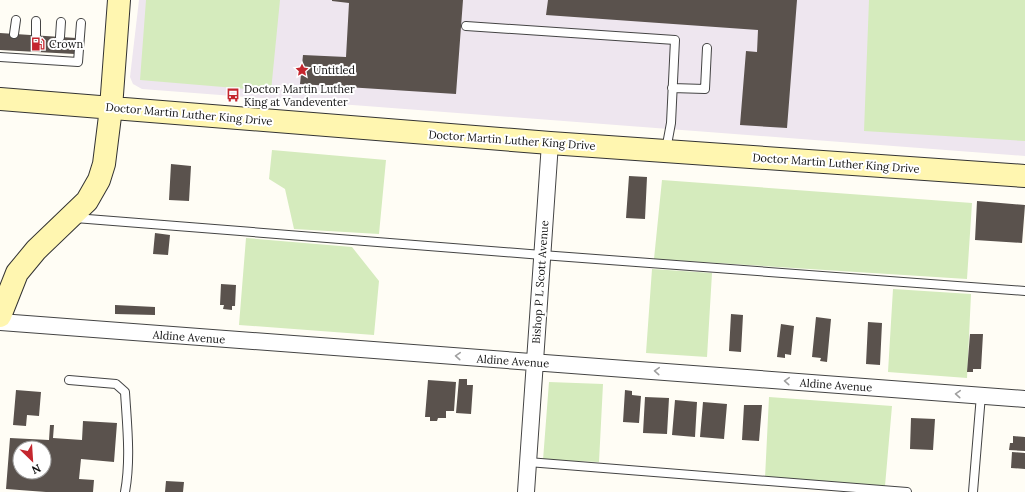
<svg xmlns="http://www.w3.org/2000/svg" width="1025" height="492" viewBox="0 0 1025 492" font-family="Lora,serif">
<style>
.industrial{fill:#eee6ef}
.green{fill:#d5ebbd}
.building{fill:#5a524d;fill-rule:evenodd}
.lines{fill:none;stroke-linecap:round;stroke-linejoin:round}
.lane-casing{stroke:#444;stroke-width:10}
.street-casing{stroke:#444;stroke-width:18}
.secondary-casing{stroke:#333;stroke-width:24}
.lane{stroke:#fff;stroke-width:8}
.street{stroke:#fff;stroke-width:16}
.secondary{stroke:#fff6b0;stroke-width:22}
.oneway{stroke:#a0a0a0}
.labels{text-anchor:middle;stroke-width:4;stroke-linejoin:round;paint-order:stroke}
.poi-label{font-size:11px;fill:#111;stroke:#fff;text-anchor:start}
.street-label{font-size:11px;fill:#111;stroke:#fff}
</style>
<rect width="100%" height="100%" fill="#fffdf5"/>
<path class="industrial" d="M139,0H1025V156L142,89L133,84L130,77Z"/>
<path class="green" d="M146,0H280L271,91L140,80Z
M869,0H1025V141L864,131Z
M272,150L386,160L379,234L294,229L285,189L269,179Z
M662,180L972,203L967,279L654,259Z
M246,238L352,247L379,281L374,335L239,325Z
M652,269L712,273L707,357L646,353Z
M893,289L971,294L967,378L888,372Z
M549,382L603,384L599,462L543,460Z
M769,397L892,406L885,486L765,478Z"/>
<path class="building" d="M332,0H463L456,94L300,84L303,55L346,57L349,3L332,1Z
M548,0H797L787,128L740,125L746,51L757,52L758,30L546,15Z
M0,33L76,38L75,54L0,50Z
M171,164L191,166L189,201L169,200Z
M629,176L647,177L645,219L626,218Z
M977,201L1025,205L1022,243L975,240Z
M155,233L170,235L168,255L153,254Z
M221,284L236,285L235,306H232V310L223,309L224,305H220Z
M115,305L155,307V315L115,314Z
M731,314L743,315L741,352L729,351Z
M816,317L831,319L827,362L820,361L821,358L812,357Z
M868,322L882,323L880,365L866,364Z
M781,324L794,326L791,355L785,354V358L777,357Z
M970,334H983L981,369H973V372H967Z
M459,379H467V385H473L471,414L456,413Z
M428,380L456,382L454,411H446V418H438L437,421H430V417H425Z
M16,390L41,392L39,416L27,415L26,426L13,425Z
M625,390L632,391V395L641,396L639,423L623,422Z
M645,397L669,398L667,434L643,433Z
M675,400L697,402L695,437L672,435Z
M703,402L727,404L724,439L700,437Z
M744,405H762L759,441L742,440Z
M911,418L935,419L933,450L910,449Z
M83,421L117,423L114,462L81,459L79,479L94,480L93,492H46L6,489L10,438L49,440L50,425H54L53,438L82,440ZM20,448H44V472H20Z
M1013,436L1025,437V451L1009,450L1010,443H1013Z
M1012,452L1025,453V469L1011,468Z
M166,481L184,482L183,492H165Z"/>
<g class="lines">
<g class="lane-casing">
<path id="lane" d="M466,26L675,40L671,123L666,150
M14,34L16,20
M36,35V21
M60,37L61,22
M0,57L78,62L81,23
M672,88L705,89L707,48
M75,218L542,255L1025,291
M69,380L116,384L125,392C127,425 131,459 125,492
M528,462L907,492
M973,492L981,395"/>
</g>
<g class="street-casing">
<path id="street" d="M0,322L1025,399
M526,492L550,143"/>
</g>
<g class="secondary-casing">
<path id="secondary" d="M0,99L550,143L1025,176
M0,316L17,273L36,250L87,201L99,180L104,164L111,108L119,0"/>
</g>
<use href="#lane" class="lane"/>
<use href="#street" class="street"/>
<use href="#secondary" class="secondary"/>
</g>
<defs><path id="oneway-chevron" d="M-2-3.5L2.5 0L-2 3.5" fill="none" stroke-width="1.6" stroke-linecap="round" stroke-linejoin="round"/></defs>
<g class="oneway">
<use href="#oneway-chevron" transform="translate(458 356) rotate(-176)"/>
<use href="#oneway-chevron" transform="translate(657 371) rotate(-176)"/>
<use href="#oneway-chevron" transform="translate(787 381) rotate(-176)"/>
<use href="#oneway-chevron" transform="translate(958 394) rotate(-176)"/>
</g>
<defs>
<g id="fuel-bare" transform="scale(1.08)"><path d="M-5.5-6h7V0h2V4h1.3V-2.5L3-4.5l.8-.8L6-3V5H2.5V1h-1V6h-7ZM-4.2-4.7v3.2H.2V-4.7Z" fill="#c4262e" stroke="#fff" stroke-width="2.5" paint-order="stroke"/></g>
<g id="sight-bare" transform="scale(1.08)"><path d="M0-6L1.8-2.2L6-1.7L2.9 1.2L3.7 5.4L0 3.3L-3.7 5.4L-2.9 1.2L-6-1.7L-1.8-2.2Z" fill="#c4262e" stroke="#fff" stroke-width="2.5" paint-order="stroke"/></g>
<g id="bus-bare" transform="scale(1.08)"><path d="M-5-6H5V4H4V6H2V4H-2V6H-4V4H-5ZM-3.5-4V0h7V-4ZM-3.5 1.2v1.5H-2V1.2ZM2 1.2v1.5H3.5V1.2Z" fill="#c4262e" stroke="#fff" stroke-width="2.5" paint-order="stroke"/></g>
</defs>
<g fill-rule="evenodd">
<use href="#fuel-bare" x="38" y="44"/>
<use href="#sight-bare" x="302" y="70"/>
<use href="#bus-bare" x="233" y="95"/>
</g>
<g class="labels">
<g class="poi-label">
<text x="49" y="48">Crown</text>
<text x="313" y="74">Untitled</text>
<text x="244" y="93">Doctor Martin Luther<tspan x="244" dy="13">King at Vandeventer</tspan></text>
</g>
<g class="street-label">
<text transform="translate(189 114) rotate(5)" y="4">Doctor Martin Luther King Drive</text>
<text transform="translate(512 140) rotate(4)" y="4">Doctor Martin Luther King Drive</text>
<text transform="translate(836 163) rotate(4)" y="4">Doctor Martin Luther King Drive</text>
<text transform="translate(540 282) rotate(-86)" y="4">Bishop P L Scott Avenue</text>
<text transform="translate(189 337) rotate(4)" y="4">Aldine Avenue</text>
<text transform="translate(513 361) rotate(4)" y="4">Aldine Avenue</text>
<text transform="translate(836 385) rotate(4)" y="4">Aldine Avenue</text>
</g>
</g>
<g transform="translate(32 460) rotate(155)"><circle r="19" fill="#ffffff" stroke="#a0a0a0"/>
<path d="M0-3L7 15L0 10L-7 15Z" fill="#c4262e"/>
<text y="-6" font-size="11" font-weight="bold" text-anchor="middle" fill="#111111">N</text>
</g>
</svg>
